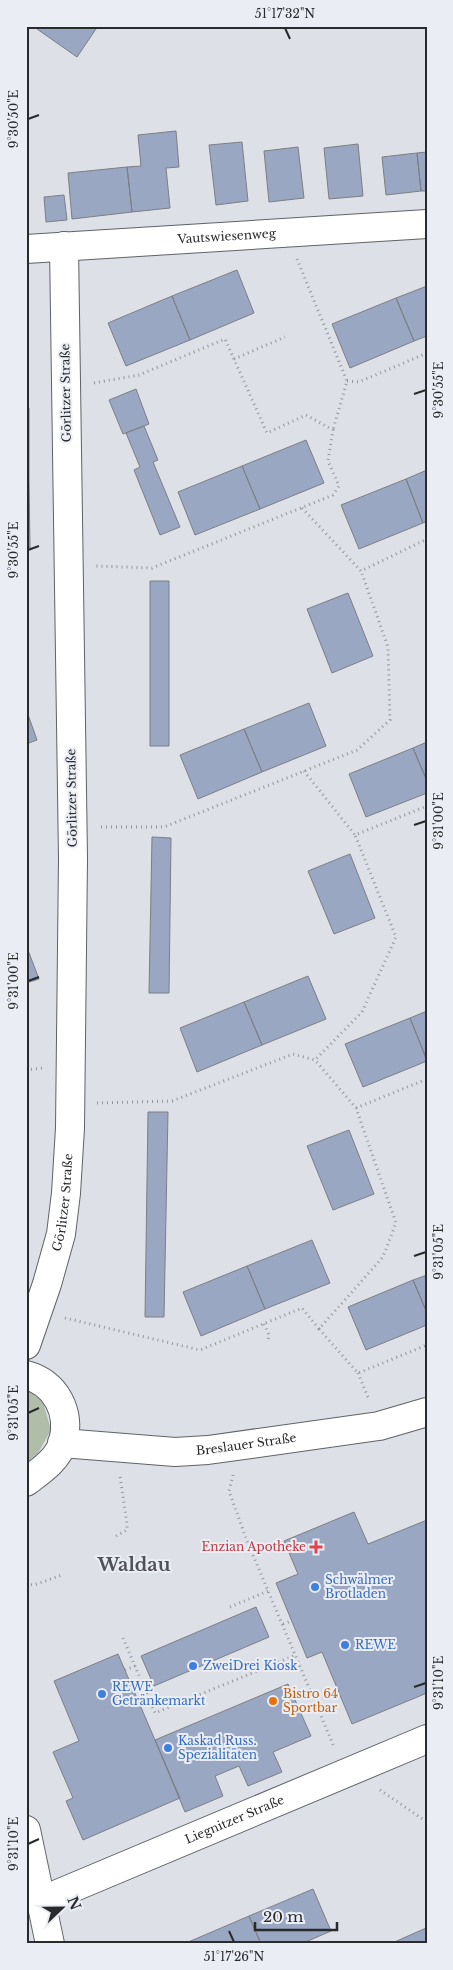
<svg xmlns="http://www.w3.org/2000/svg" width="453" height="1970" viewBox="0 0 453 1970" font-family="'Libre Baskerville',serif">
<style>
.green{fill:#afbda9}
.building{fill:#9aa7c2;stroke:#7c7f84}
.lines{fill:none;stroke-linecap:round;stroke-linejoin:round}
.minor-casing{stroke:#5f6267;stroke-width:30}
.path{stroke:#94969b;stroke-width:3;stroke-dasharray:1 4;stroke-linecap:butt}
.minor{stroke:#fff;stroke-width:28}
.ticks{fill:none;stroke:#292a2c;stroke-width:2}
.health-dot{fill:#e0444e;stroke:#eaedf3;stroke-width:2}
.shop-dot{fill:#3f7fe0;stroke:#eaedf3;stroke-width:2}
.food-dot{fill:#e8710a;stroke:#eaedf3;stroke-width:2}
.labels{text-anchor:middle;stroke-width:4;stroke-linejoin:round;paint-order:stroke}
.street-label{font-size:12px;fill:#292a2c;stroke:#eaedf3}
.health-label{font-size:12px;fill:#be3a42;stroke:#eaedf3;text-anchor:end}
.shop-label{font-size:12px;fill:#366cbe;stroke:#eaedf3;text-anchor:start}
.food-label{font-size:12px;fill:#c56008;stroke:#eaedf3;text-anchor:start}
.district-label{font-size:18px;font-weight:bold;fill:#505257;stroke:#eaedf3}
.neatline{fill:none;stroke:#292a2c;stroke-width:2}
.ticks-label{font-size:12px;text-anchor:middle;fill:#292a2c}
</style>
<rect width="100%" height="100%" fill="#dde0e6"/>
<path class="green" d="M26,1389L43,1402L51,1430L38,1453L26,1463Z"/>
<path class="building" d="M39,26H98L77,57L37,29Z
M176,131L179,167L166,168L170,208L132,212L127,167L141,166L138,135Z
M242,142L248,201L216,205L209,145Z
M358,144L363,196L329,199L324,148Z
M298,147L304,198L269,202L264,151Z
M427,152V191H421L417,153Z
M417,153L421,191L386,195L382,157Z
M127,167L132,212L72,219L68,173Z
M64,195L67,220L46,222L44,197Z
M237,270L254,313L190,340L172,296Z
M427,286V336L414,341L396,298Z
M172,296L190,340L126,366L108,323Z
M396,298L414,341L350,368L332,324Z
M136,389L149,424L123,434L109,400Z
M26,408H29V478H26Z
M144,426L158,460L153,462L180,527L160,535L134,470L140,467L126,433Z
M306,440L324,483L260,509L242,466Z
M242,466L260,509L195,535L178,492Z
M427,470V521L423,523L406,479Z
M26,478H29L30,548H26Z
M406,479L423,523L359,549L341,505Z
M150,581H169V746H150Z
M348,593L373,656L332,673L307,609Z
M309,703L326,746L262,772L244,729Z
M26,709L37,740L26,744Z
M244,729L262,772L198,799L180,755Z
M427,742V781L413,748Z
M413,748L427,781V793L366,817L349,774Z
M152,837L171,838L169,993H149Z
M350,854L375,918L334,934L308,871Z
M26,945L39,979L26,983Z
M308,976L326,1019L262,1045L244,1002Z
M244,1002L262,1045L197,1072L180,1028Z
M427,1011V1060L410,1018Z
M410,1018L427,1061L363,1087L345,1044Z
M148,1112H168L164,1317H145Z
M349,1130L374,1194L333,1210L307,1146Z
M312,1240L330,1283L265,1309L247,1266Z
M247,1266L265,1309L201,1336L183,1292Z
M427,1275V1313L413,1280Z
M413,1280L427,1313V1325L366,1350L348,1307Z
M354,1512L368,1544L427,1520V1693L352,1724L322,1652L307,1658L276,1583L298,1574L284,1541Z
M256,1607L269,1637L154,1686L141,1656Z
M118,1654L180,1798L83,1840L66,1801L73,1798L53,1752L79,1741L54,1681Z
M288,1684L311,1736L273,1752L282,1772L248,1786L239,1766L215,1776L223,1796L185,1812L155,1740Z
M313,1889L331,1931L301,1944H261L249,1916Z
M249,1916L261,1944H186V1943Z
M426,1928L427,1944H390Z"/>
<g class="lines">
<g class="minor-casing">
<g id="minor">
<path id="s1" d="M26,249L427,224"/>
<path id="s2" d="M26,1345L47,1284L61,1234L66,1193L70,1128L73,859L64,246"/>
<path d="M26,1375C56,1383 71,1412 63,1442C58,1460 39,1472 26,1482"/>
<path id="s3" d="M62,1443L175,1452L208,1450L379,1426L427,1412"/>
<path d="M26,1830L50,1944"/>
<path id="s4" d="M41,1901L427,1739"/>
</g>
</g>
<path class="path" d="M297,259L347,381L333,430
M234,359L285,337
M347,381L359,382L427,353
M94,383L139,375L225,339L267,433L306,415L333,430L328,461L339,486L333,495L152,568L96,566
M302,508L361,571L427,539
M304,771L355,835L427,806
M101,827H164L357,750L390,720L388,647L361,571
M26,1070L43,1068
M97,1103L172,1101L293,1054L315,1060L362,1012L396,937L355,835
M356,1108L427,1079
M65,1318L200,1350L302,1308L319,1329L383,1257L396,1223L356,1108L315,1060
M264,1324L269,1335L268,1340
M319,1329L358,1373L427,1345
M358,1373L369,1400
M233,1475L229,1491L247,1541L334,1747
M116,1536L127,1530V1524L120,1476
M26,1584L34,1585L62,1575
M230,1607L268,1591
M283,1624L291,1621
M123,1638L155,1713L296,1655
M125,1670L135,1666
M380,1790L427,1822"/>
<use href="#minor" class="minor"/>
</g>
<path class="ticks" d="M285,28L290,39M28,119L39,115M414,394L426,390M28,550L39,546M414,825L426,821M28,981L39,977M414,1256L426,1252M28,1413L39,1408M414,1687L426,1683M28,1844L39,1839M229,1931L234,1942"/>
<path class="health-dot" d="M313.5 1539.5h5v5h5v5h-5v5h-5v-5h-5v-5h5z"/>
<g class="shop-dot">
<circle cx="315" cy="1587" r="5"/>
<circle cx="345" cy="1645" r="5"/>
<circle cx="193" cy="1666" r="5"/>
<circle cx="102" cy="1694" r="5"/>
<circle cx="168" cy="1748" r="5"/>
</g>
<circle class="food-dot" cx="273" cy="1701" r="5"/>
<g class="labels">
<g class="street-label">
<text dy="4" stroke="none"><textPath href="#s1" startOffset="201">Vautswiesenweg</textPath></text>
<text transform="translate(66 393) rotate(-91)" y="4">Görlitzer Straße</text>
<text transform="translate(72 798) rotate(-91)" y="4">Görlitzer Straße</text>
<text dy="4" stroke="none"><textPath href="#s2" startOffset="148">Görlitzer Straße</textPath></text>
<text dy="4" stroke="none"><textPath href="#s3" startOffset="185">Breslauer Straße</textPath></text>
<text dy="4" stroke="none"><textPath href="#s4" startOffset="210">Liegnitzer Straße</textPath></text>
</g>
<g class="health-label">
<text x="306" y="1551">Enzian Apotheke</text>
</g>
<g class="shop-label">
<text x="325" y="1584">Schwälmer<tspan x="325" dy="14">Brotladen</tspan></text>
<text x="355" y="1649">REWE</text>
<text x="203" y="1670">ZweiDrei Kiosk</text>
<text x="112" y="1691">REWE<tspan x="112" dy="14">Getränkemarkt</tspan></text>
<text x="178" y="1745">Kaskad Russ.<tspan x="178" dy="14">Spezialitäten</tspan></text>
</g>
<g class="food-label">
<text x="283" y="1698">Bistro 64<tspan x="283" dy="14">Sportbar</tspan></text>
</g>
<g class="district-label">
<text x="134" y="1571">Waldau</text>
</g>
</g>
<rect width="453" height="1970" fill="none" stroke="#eaedf3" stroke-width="55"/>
<g transform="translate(62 1908) rotate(68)" stroke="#eaedf3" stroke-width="4" paint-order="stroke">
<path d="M0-4L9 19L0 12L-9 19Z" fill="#292a2c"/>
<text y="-8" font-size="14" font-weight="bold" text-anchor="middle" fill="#292a2c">N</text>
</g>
<path d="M255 1922v8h82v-8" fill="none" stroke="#292a2c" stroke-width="2.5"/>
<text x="263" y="1922" font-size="15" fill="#292a2c" stroke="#eaedf3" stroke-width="4" paint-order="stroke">20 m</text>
<rect x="28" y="28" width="398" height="1914" class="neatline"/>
<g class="ticks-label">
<text x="285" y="18">51°17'32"N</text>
<text transform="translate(14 119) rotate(-90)" y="4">9°30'50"E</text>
<text transform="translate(439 390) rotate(-90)" y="4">9°30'55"E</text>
<text transform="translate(14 550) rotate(-90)" y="4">9°30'55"E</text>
<text transform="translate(439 821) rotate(-90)" y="4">9°31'00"E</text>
<text transform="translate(14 981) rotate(-90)" y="4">9°31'00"E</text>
<text transform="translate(439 1252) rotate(-90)" y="4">9°31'05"E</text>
<text transform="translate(14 1413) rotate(-90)" y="4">9°31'05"E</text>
<text transform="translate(439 1683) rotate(-90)" y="4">9°31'10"E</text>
<text transform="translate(14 1844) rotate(-90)" y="4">9°31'10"E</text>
<text x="234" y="1961">51°17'26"N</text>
</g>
</svg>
